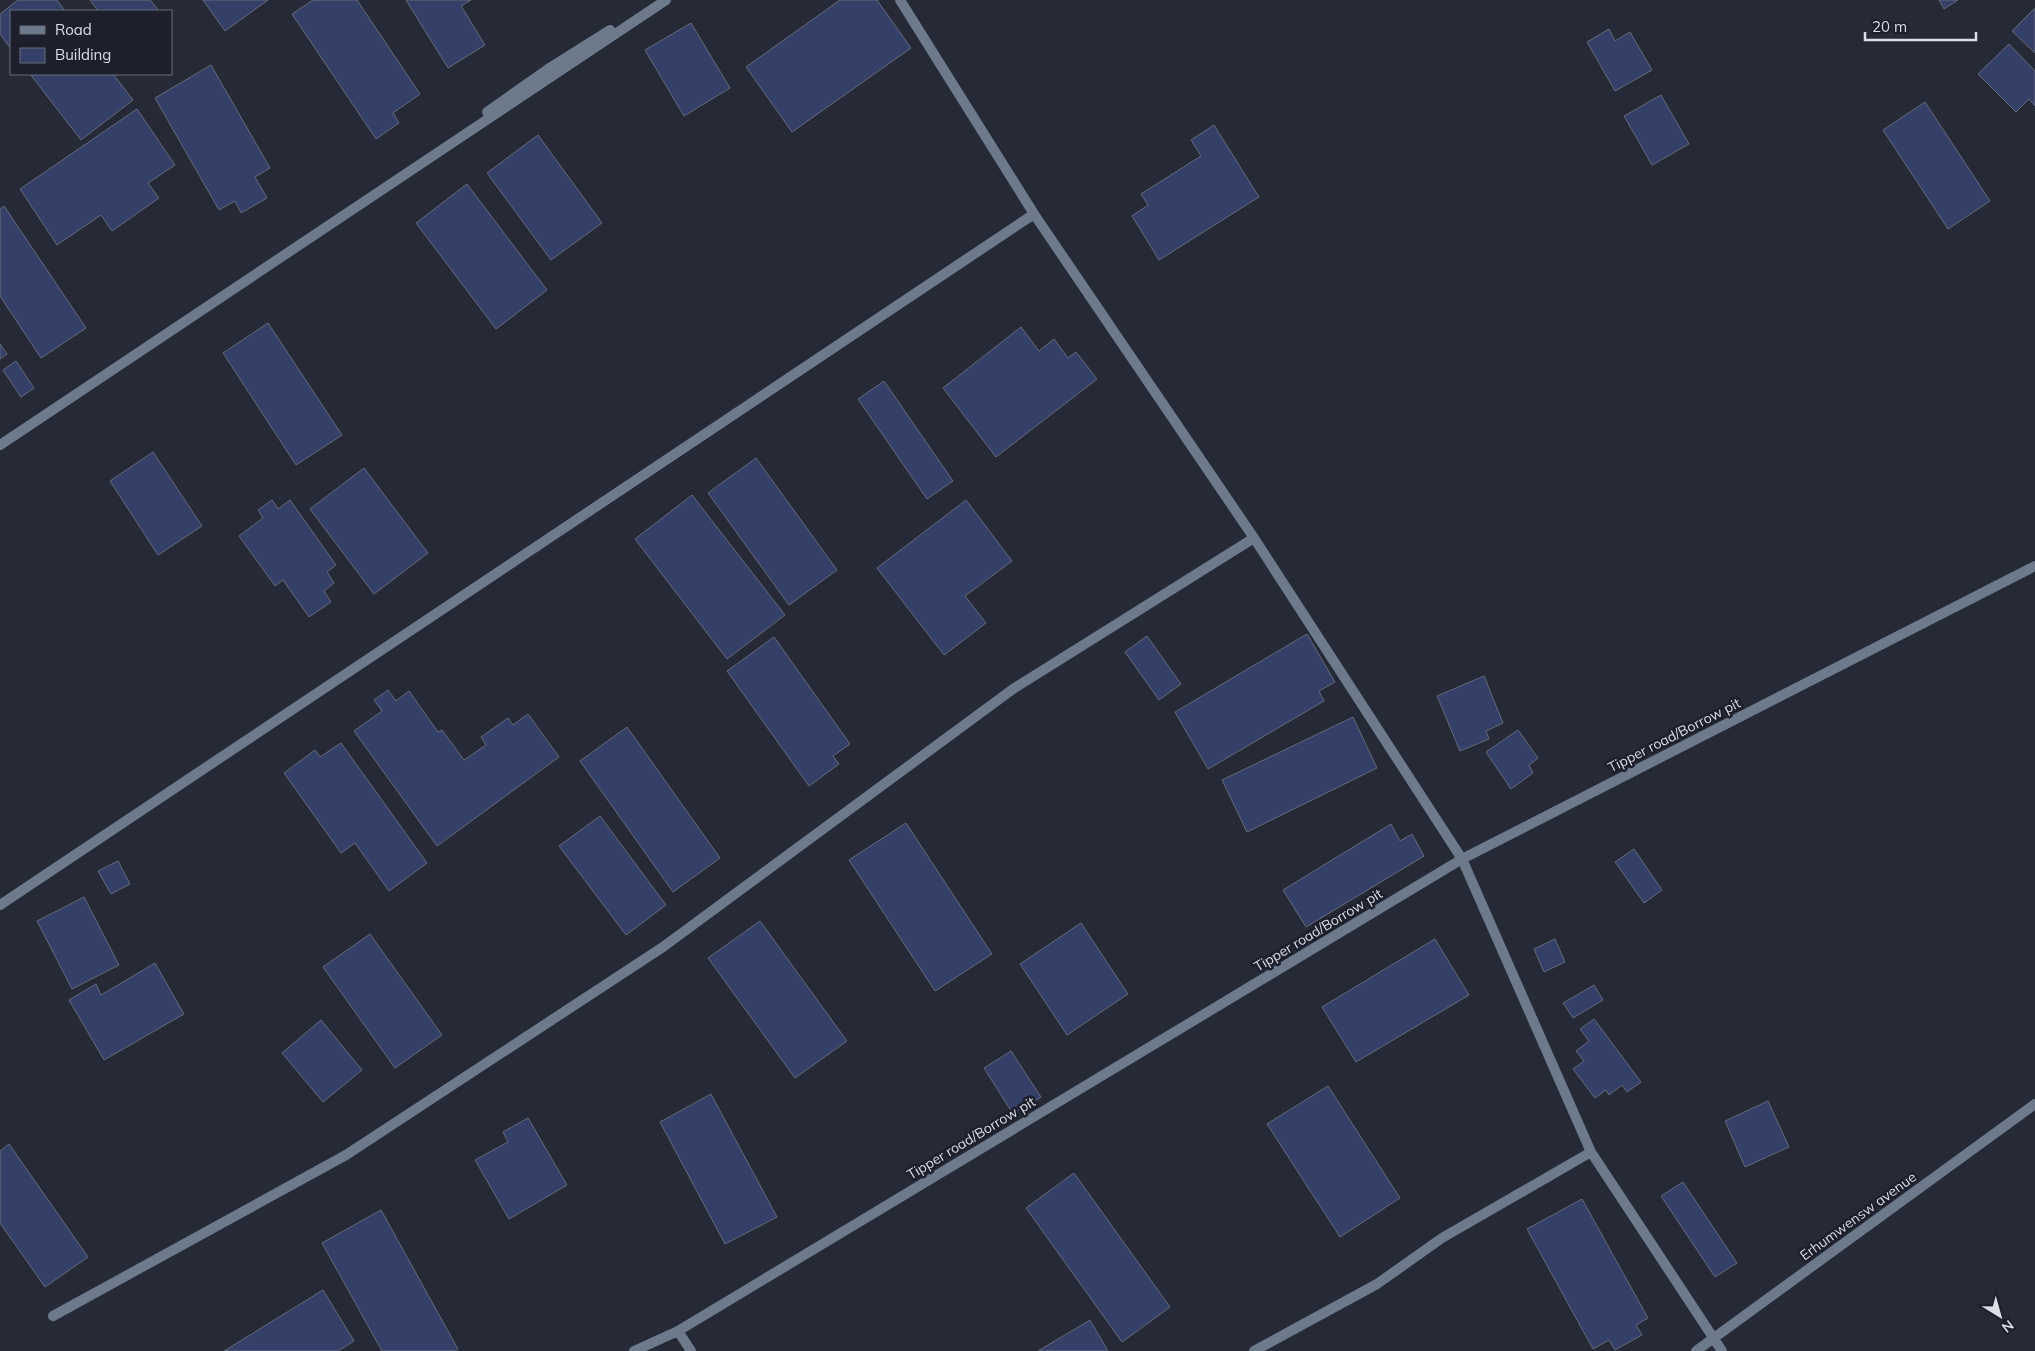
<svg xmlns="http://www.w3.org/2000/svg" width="2035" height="1351" viewBox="0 0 2035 1351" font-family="Mulish,sans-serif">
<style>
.building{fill:#354069;stroke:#666a79}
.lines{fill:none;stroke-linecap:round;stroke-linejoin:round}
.minor{stroke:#6c7a8c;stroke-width:10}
.labels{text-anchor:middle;stroke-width:5;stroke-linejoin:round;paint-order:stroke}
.street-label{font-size:14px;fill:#dbdee6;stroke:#1d202c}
</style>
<rect width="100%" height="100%" fill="#262a36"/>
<path class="building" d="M18,0H57L65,11H11V49L0,34V14Z
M90,0H150L159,11H98Z
M203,0H268L225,31Z
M313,0H357L420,94L393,113L399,123L376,139L292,14Z
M406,0H471L461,6L485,45L448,68Z
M840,0H877L911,48L792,132L746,67Z
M1939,0H1958L1944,9Z
M2035,8V53L2012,31Z
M691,23L730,88L684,116L645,50Z
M1609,29L1615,41L1630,32L1652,70L1615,91L1587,42Z
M2009,44L2035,71V106L2029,99L2016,112L1978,74Z
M211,65L270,168L255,177L267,198L241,213L235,201L219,210L155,98Z
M30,74H113L133,100L81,140Z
M1661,95L1689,144L1652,165L1624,116Z
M1925,102L1990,201L1948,229L1883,130Z
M137,109L175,165L148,183L159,198L112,231L101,215L57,245L20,189Z
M1214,125L1259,197L1159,260L1132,216L1148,205L1141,194L1201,156L1191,140Z
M538,135L602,223L551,260L487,173Z
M467,184L547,290L496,329L416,223Z
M4,206L86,328L41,358L0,296V209Z
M268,323L342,435L296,465L223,353Z
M1021,327L1039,351L1054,339L1068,358L1076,352L1097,379L996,457L943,388Z
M0,344L7,354L0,359Z
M16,361L34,388L21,397L3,370Z
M884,381L953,481L927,499L858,399Z
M153,452L202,526L158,555L110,481Z
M756,458L837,570L789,605L708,493Z
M364,468L428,553L374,594L310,509Z
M692,495L785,615L727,659L635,539Z
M272,500L278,509L290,500L336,565L327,572L334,583L324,591L331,602L309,617L283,580L275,586L239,536L263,518L258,510Z
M966,500L1012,561L965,596L986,623L944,655L877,568Z
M1307,634L1335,682L1319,691L1324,701L1208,769L1175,712Z
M1147,636L1181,684L1159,700L1125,652Z
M774,637L850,744L833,756L839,764L809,786L727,671Z
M1484,676L1503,723L1486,731L1489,739L1460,751L1437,696Z
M388,690L396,701L409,691L438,732L442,730L464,760L486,745L481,737L508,718L513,725L528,714L559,757L437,846L354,731L382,711L374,700Z
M1353,717L1377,768L1247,832L1222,780Z
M627,727L720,858L673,892L580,761Z
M1518,730L1538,758L1529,765L1533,773L1511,789L1486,752Z
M341,743L427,863L389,891L355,843L341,853L284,773L315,750L320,757Z
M600,816L666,905L626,935L559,846Z
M906,823L992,954L935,991L849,860Z
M1391,824L1400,841L1412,834L1424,856L1306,927L1283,890Z
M1634,849L1662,890L1644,903L1615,862Z
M118,861L130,884L111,894L98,871Z
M84,897L119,965L72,989L37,921Z
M760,921L847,1041L795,1078L708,958Z
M1081,923L1128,994L1067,1035L1020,964Z
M370,934L442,1035L395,1068L323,967Z
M1435,939L1469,995L1356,1062L1322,1007Z
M1555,939L1565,962L1544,972L1534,949Z
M155,963L184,1014L104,1060L69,1000L96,984L101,995Z
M1594,985L1603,1000L1573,1018L1563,1003Z
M1594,1019L1641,1082L1627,1092L1622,1085L1609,1095L1606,1090L1595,1098L1573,1069L1584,1061L1576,1051L1589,1041L1580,1029Z
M321,1020L362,1070L323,1102L282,1053Z
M1011,1051L1041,1097L1013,1114L984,1068Z
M1328,1086L1400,1198L1340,1237L1267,1124Z
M711,1094L777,1217L725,1244L660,1122Z
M1768,1101L1789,1147L1745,1167L1725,1121Z
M528,1118L567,1185L509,1219L475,1160L508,1142L503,1132Z
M9,1144L88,1257L45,1287L0,1223V1151Z
M1074,1173L1170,1307L1122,1342L1026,1208Z
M1683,1182L1737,1263L1715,1277L1661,1196Z
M1582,1199L1648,1318L1636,1325L1642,1335L1615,1350L1609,1340L1593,1349L1527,1229Z
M381,1210L458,1349L455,1351H382L322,1243Z
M323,1290L354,1341L338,1351H224Z
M1090,1320L1108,1351H1038Z"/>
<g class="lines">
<path class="minor" d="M900,0L1034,214L1254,538L1462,859L1591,1152L1722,1351
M487,112L548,69L610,30
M0,445L666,0
M0,905L1034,214
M53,1316L346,1155L663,947L1013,689L1254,538
M678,1331L691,1351
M634,1351L678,1331L1462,859L2035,566
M1254,1351L1377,1284L1442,1238L1591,1152
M1696,1351L2035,1104"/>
</g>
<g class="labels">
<g class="street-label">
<text transform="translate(1674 735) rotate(-27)" y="5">Tipper road/Borrow pit</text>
<text transform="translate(1318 930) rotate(-31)" y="5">Tipper road/Borrow pit</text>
<text transform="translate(971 1138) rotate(-31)" y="5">Tipper road/Borrow pit</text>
<text transform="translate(1858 1216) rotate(-36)" y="5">Erhumwensw avenue</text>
</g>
</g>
<rect x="10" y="10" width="162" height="65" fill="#1d202c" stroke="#696c76"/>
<rect x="20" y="26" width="25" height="8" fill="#6c7a8c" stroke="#696c76"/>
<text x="55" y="35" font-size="15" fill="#dbdee6">Road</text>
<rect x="20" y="48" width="25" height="15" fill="#354069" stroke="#696c76"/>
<text x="55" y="60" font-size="15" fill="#dbdee6">Building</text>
<g transform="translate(2000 1316) rotate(143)" stroke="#1d202c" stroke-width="4" paint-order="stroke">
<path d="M0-4L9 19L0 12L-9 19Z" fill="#dbdee6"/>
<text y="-8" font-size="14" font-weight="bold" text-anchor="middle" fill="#dbdee6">N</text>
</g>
<path d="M1865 32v8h111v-8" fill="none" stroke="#dbdee6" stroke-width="2.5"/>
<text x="1872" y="32" font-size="15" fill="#dbdee6" stroke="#1d202c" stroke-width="4" paint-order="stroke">20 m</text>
</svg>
